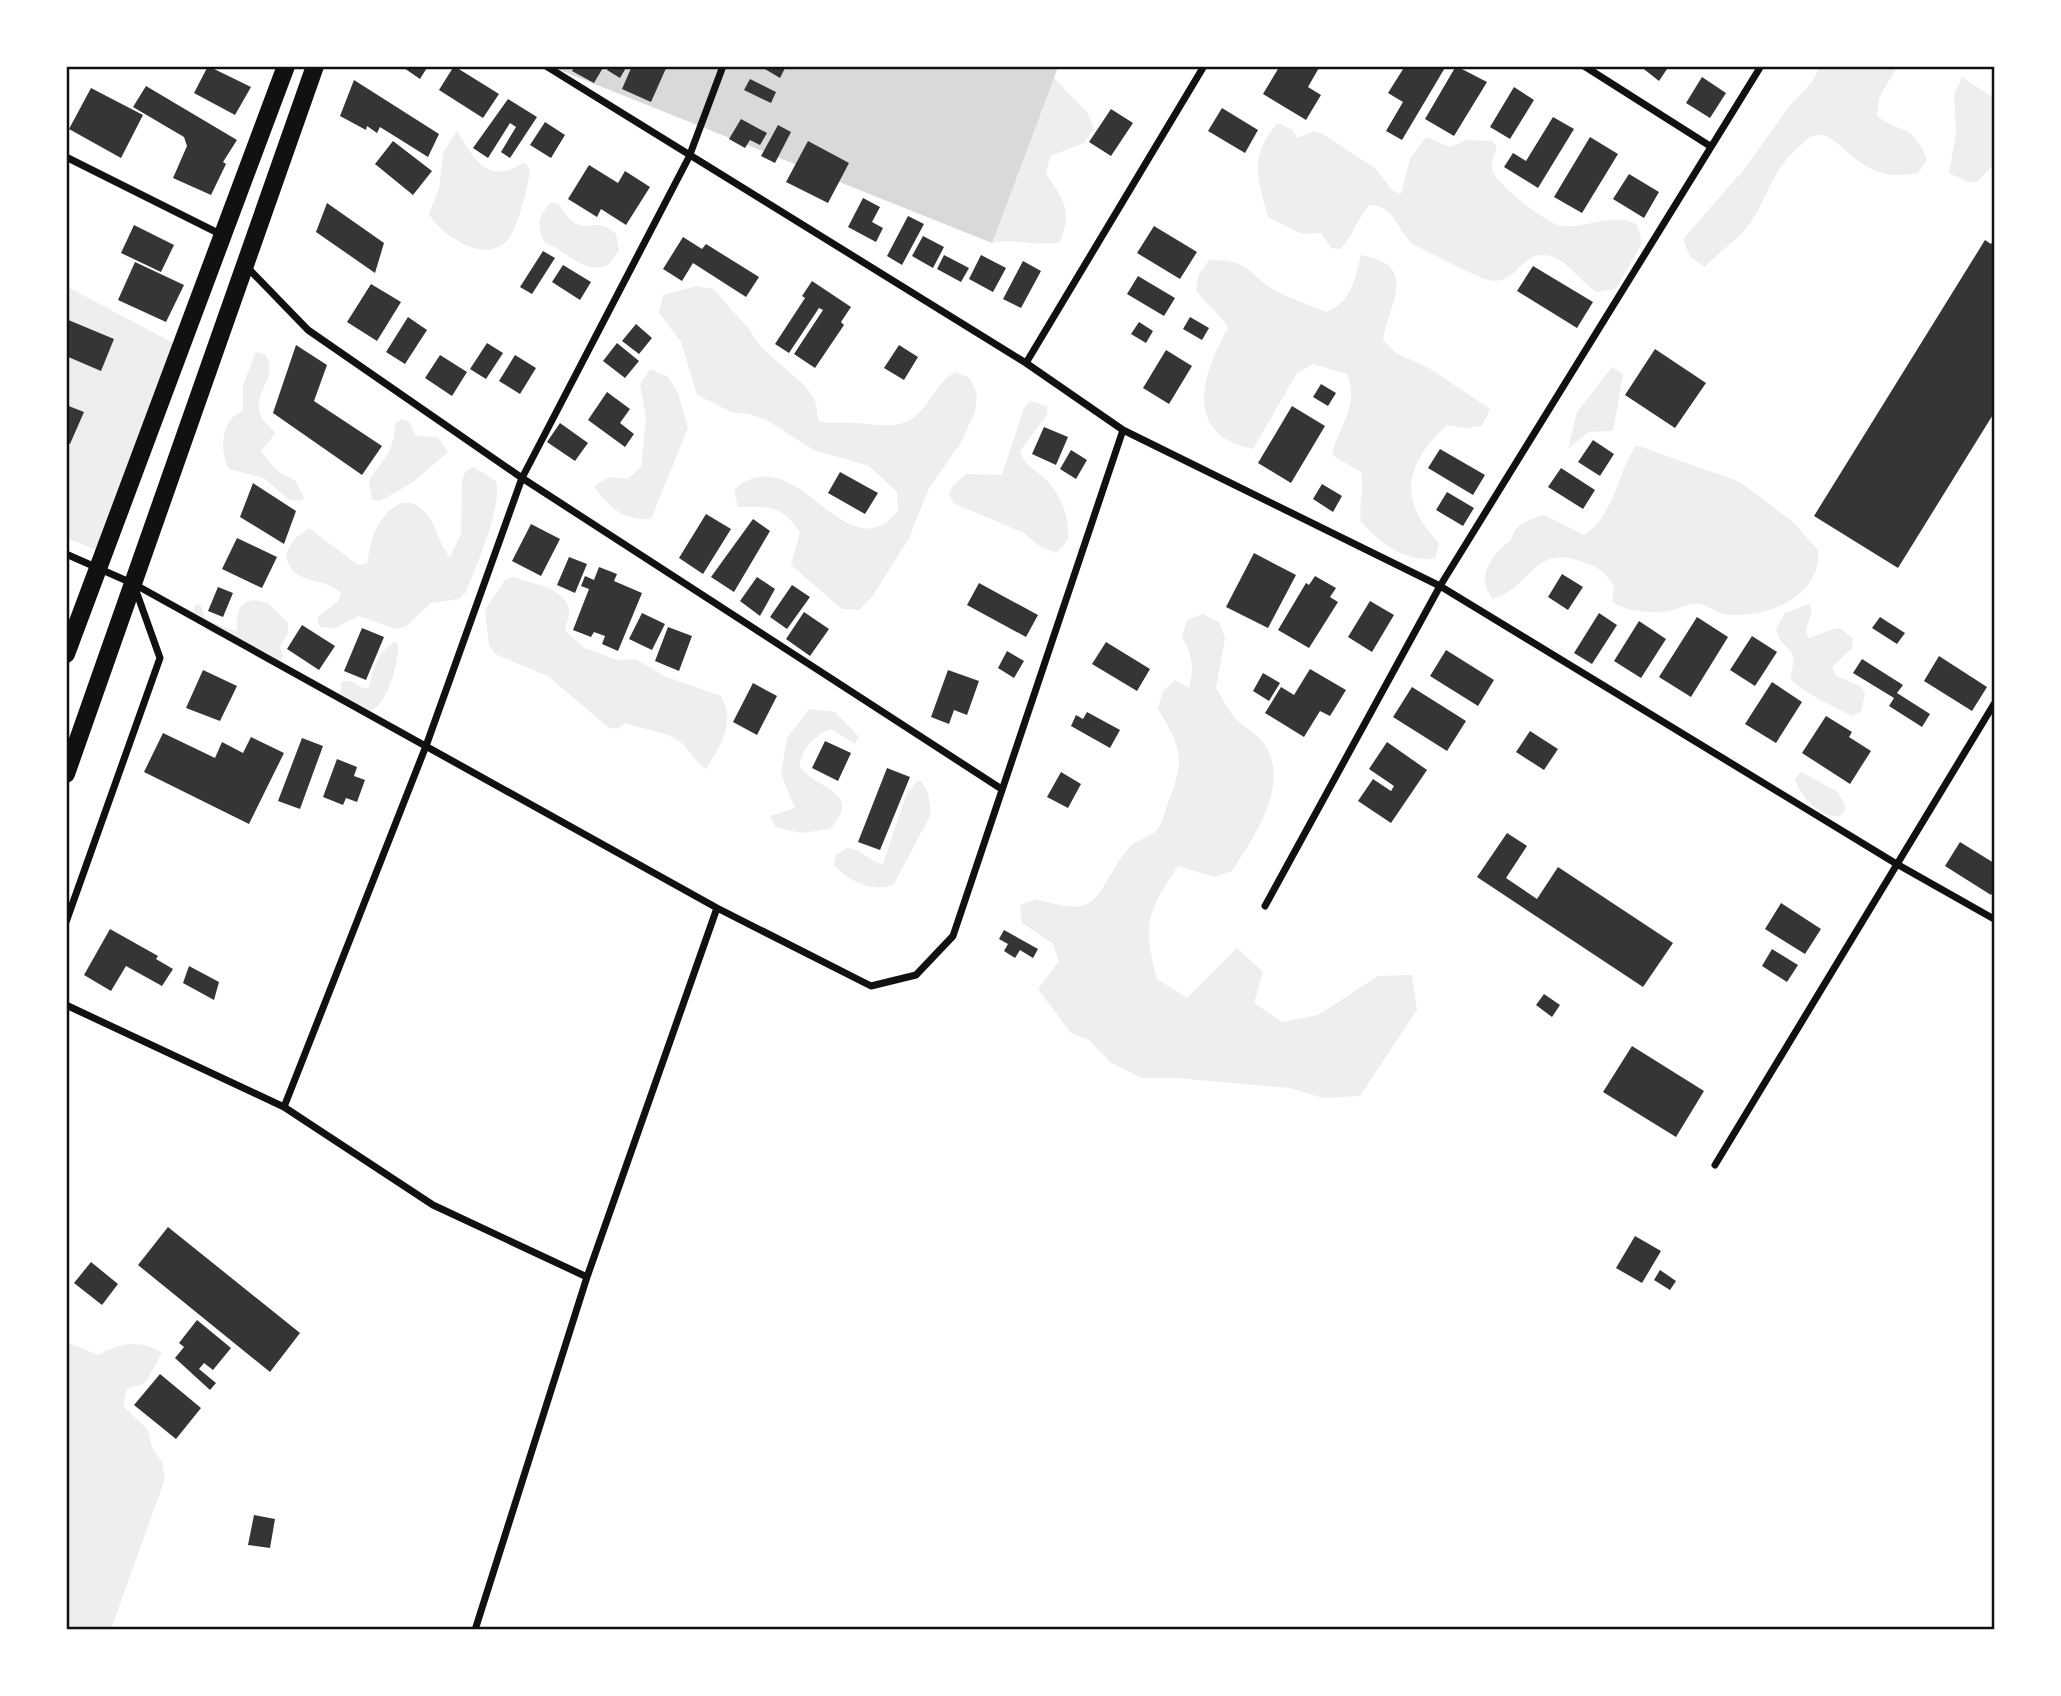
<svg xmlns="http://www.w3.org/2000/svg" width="2061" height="1696" viewBox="0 0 2061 1696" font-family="Roboto,sans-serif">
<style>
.green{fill:#eee}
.water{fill:#d9d9d9}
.building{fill:#353535}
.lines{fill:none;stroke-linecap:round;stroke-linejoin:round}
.minor{stroke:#111;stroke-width:7}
.trunk{stroke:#111;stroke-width:18}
.neatline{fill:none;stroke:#111;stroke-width:2.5}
</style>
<rect width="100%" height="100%" fill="#fff"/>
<path class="green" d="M1820,66L1897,67L1879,98L1877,116C1903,135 1913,123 1927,160L1918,173C1857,186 1844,134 1818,135C1810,135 1805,141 1800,146C1769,172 1769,198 1748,226C1736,242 1718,252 1705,267L1690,257L1683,239L1746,167L1788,108L1813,81Z
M1047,71L1087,112L1094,129L1084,143L1050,156L1046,173C1063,200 1073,210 1060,242C1037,247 1016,238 992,243L974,211Z
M1962,77L1994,98V164L1977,182H1967L1949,173L1956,134L1954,95Z
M1278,123L1293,130L1297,138L1314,131L1323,134L1376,169L1393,191L1401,194L1410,159L1426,137L1450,147L1466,140L1492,141L1497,147C1494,156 1489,165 1494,174C1502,188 1547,224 1562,226C1586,229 1617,211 1637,225L1642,243L1616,289L1596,292C1580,281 1565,256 1544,255C1523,253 1516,282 1493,281C1478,279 1432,253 1414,245C1398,233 1394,203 1369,205C1357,219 1353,236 1340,249L1331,248L1321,233L1303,234L1268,217C1258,179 1248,155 1278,123Z
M457,131C469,149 481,179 509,170C514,168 519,164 525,163L530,170C529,184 518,225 510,237C489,267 442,237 429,214L439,189L443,153Z
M551,202L559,204C581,244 593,212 616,234L619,251L608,265C583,276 567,250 545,243C536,227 538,216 551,202Z
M1361,255C1420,266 1389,302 1383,340L1396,353L1429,368L1490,409L1482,426L1465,428L1447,425C1405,464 1397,499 1439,543L1435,559C1403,561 1382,544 1361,522C1358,504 1365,490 1361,472L1332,455C1339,425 1360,407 1347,374L1313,364L1297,373L1253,449C1182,435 1202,374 1228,328C1219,312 1205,304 1196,290L1199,274L1209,260C1251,259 1246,274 1276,291C1292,299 1310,305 1327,312C1353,299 1354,281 1361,255Z
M66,286L173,343L96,550L67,538Z
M697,286L713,289L749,329L758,344L807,388L816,403L818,421C832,424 843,422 857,423C880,425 900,431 919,413C933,399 937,383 955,372L970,378L977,394L975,412L960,444L929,488L909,538L872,597L859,610L842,609L791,565L800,532C781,504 769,507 738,507L734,490C796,434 845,576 898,511L897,492L869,466L814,450L768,421L750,414L731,412L697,395L681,342L659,313L663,295Z
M256,352L265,354C280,379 251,391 261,417C264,424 272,426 275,434L261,451L278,472L295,480L304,498L301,501L288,499L264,478L229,469C219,452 221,418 243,411V385Z
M1612,367L1623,374L1614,427L1612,431L1588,432L1568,449L1577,412Z
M650,369L668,377L678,393L688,428L651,519C625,521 607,507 594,486L609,477L628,479L641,467L646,418L640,384Z
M1030,401L1047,406V415L1020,451C1025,468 1038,470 1049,483C1062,497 1070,521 1068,540L1056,553L1038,545L1024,533L953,503L949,495L952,487L966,474L1002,475L1024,408Z
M402,419L410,423L416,436L438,437L448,452L412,483L380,501L372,500L369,481C383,458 394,454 395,424Z
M1636,445L1740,482L1793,522L1818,550C1822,596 1769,617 1730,615C1719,615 1710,605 1700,604C1691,602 1678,609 1668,611C1654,614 1622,611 1612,601L1614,588C1608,574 1600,568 1586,563C1532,542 1533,587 1493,599C1474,578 1493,553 1511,540C1515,523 1529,520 1544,515L1584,535C1615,515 1617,473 1636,445Z
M474,467L496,481C503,506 476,566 466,592L459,599L431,603L405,627L395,629L359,616L335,628L320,627L317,618L338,601L341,593C323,575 290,587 286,554L294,539L309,528L358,565L367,563C369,554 370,545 373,536C383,509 410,486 430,519C439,533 439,545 450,557L461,534L462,479L466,471Z
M513,577C529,583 571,589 569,613C569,618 566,625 565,630L584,648L617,660L636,659L664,676L721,696C736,723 720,746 706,769C694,762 690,749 679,741C663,730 643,730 625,723L617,729L608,727L548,676L495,654L489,646L485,610L505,580Z
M254,600L268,603L288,623V632L280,647L283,656L279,664L208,631L191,616L196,604L201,606L205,619L237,632C237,617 236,602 254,600Z
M1809,604L1812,612L1806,629L1808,638C1819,636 1827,629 1840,628L1853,639L1852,648L1832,667L1836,676L1860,686L1865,693L1861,712L1853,716C1837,709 1799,690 1790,678C1801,642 1783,656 1776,629L1785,613Z
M1203,614L1219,622L1225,638L1216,688C1223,698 1228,712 1237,720C1245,727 1255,733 1262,741C1294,781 1253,838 1232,871L1214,877L1178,866C1147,913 1142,923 1157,979L1187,998L1237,948L1263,972L1254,1003L1282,1022L1318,1015L1378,976L1412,975L1417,1010L1360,1096L1323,1098L1290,1088L1177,1078H1141L1110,1062L1089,1040L1071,1033L1038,989L1059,961L1053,944L1022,923L1020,905L1036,899C1103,919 1092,897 1126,851C1133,840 1149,839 1157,830C1162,824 1165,812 1167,805C1185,761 1183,749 1158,709L1163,691L1175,680L1189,688C1194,668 1193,656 1182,637L1187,620Z
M394,642L398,644C400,658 386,715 365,711C358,709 347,699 341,695V681H350L365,689L369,687C374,669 376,654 394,642Z
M809,709L835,712L859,737L855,744L831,729C815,734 800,750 800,767C817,791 864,790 830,829L802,833L775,827L770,816L795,808L781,774L787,738Z
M1801,772L1838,792L1846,807L1842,815C1823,821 1800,797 1795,779Z
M917,781H921L928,792L931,814L894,884C876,894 844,880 834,864L836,855L847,848C862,849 871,863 883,864L906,795Z
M67,1342L98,1355C121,1343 140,1339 162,1353L145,1383L127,1389L123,1406L148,1430L152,1447L162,1462L165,1479L111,1629H67Z"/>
<path class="water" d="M552,67H1058L992,243Z"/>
<path class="building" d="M208,66L251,87L235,115L194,93Z
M401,66H428L420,79Z
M454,66L499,94L483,118L439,90Z
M575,66H604L594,83L572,71Z
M609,66H627L620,78L607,70Z
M632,66H667L651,102L622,89Z
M760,66H786L780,78Z
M1274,66H1320L1308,87L1321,95L1306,120L1263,94L1278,69Z
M1405,66H1446L1402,140L1386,131L1403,102L1388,93Z
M1456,66L1487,82L1454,136L1425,119Z
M1640,66H1669L1659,81Z
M1702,77L1726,93L1710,118L1686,103Z
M750,79L776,92L771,103L744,90Z
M354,80L439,134L428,157L380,127L377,133L367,126L366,130L340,116Z
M146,86L237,140L223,162L226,164L211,195L173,178L187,146L184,137L133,107Z
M1514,87L1534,100L1510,139L1490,127Z
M91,88L143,115L121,158L69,129Z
M508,99L537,117L510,158L501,152L516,127L510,123L488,158L473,148Z
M1222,108L1258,130L1245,153L1208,131Z
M1111,109L1133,123L1111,156L1089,142Z
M1553,117L1574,129L1538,188L1504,167L1513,153L1526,161Z
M741,119L767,133L760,145L750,140L745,148L729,139Z
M545,122L565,135L551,158L530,145Z
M778,125L791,132L775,163L761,156Z
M1590,137L1618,154L1582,213L1554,197Z
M393,141L432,171L413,195L375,164Z
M808,141L849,163L828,203L786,182Z
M589,165L618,183L625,171L650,187L626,225L601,209L597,217L568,199Z
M1629,174L1659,192L1644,218L1613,199Z
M863,198L880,207L872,222L883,228L876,242L848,227Z
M327,203L384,243L375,273L316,232Z
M908,216L924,224L902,265L887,256Z
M134,225L174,245L161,272L121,253Z
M1154,226L1197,252L1180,279L1137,253Z
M923,236L944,247L933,268L912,256Z
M683,237L702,249L706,244L759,277L746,297L693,263L682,281L663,269Z
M1994,239V413L1898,568L1814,516L1985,240L1991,244Z
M543,251L555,258L532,294L520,287Z
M944,255L969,268L961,282L937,269Z
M981,255L1006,268L993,292L969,279Z
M1023,261L1041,271L1021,308L1003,299Z
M135,262L184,285L166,322L118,300Z
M563,265L591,282L580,300L552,282Z
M1533,266L1593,302L1577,328L1517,291Z
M1138,276L1175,298L1164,316L1127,294Z
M812,281L851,307L841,322L844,325L815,368L794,354L823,310L819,308L789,353L775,344L805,298L802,296Z
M371,284L401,302L377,341L347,322Z
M408,317L427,330L405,364L386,352Z
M1190,317L1209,328L1202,340L1183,329Z
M66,319L114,339L101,371L66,356Z
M1139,322L1153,331L1146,343L1131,334Z
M636,324L652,338L639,354L622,341Z
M487,343L503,353L486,379L470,369Z
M617,343L639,361L625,378L603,361Z
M296,345L327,365L314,401L382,446L362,475L273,413Z
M899,345L918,357L904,380L884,368Z
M1655,349L1706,383L1675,428L1625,395Z
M1166,350L1192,366L1169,404L1143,388Z
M440,355L467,372L452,396L425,378Z
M515,355L536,368L520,394L499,381Z
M1321,384L1336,393L1328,406L1313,397Z
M607,392L630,409L620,423L634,434L625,447L588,420Z
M66,405L84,412L70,444L66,442Z
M1292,406L1325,426L1291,483L1258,463Z
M560,423L588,443L575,461L547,442Z
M1044,427L1068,437L1056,465L1032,454Z
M1593,440L1614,454L1600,476L1578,462Z
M1440,449L1485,475L1473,495L1428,468Z
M1071,450L1087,460L1076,479L1060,469Z
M1561,468L1595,490L1583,509L1548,487Z
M840,472L878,493L865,514L828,493Z
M253,483L296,511L284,544L240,517Z
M1322,484L1342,496L1333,512L1313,499Z
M1447,492L1474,508L1463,526L1436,510Z
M706,514L731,529L703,574L679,558Z
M753,519L770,531L734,592L711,577Z
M531,524L560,539L541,576L512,561Z
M237,538L277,557L262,588L222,569Z
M1254,553L1296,575L1268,628L1226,607Z
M569,557L587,564L575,593L557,585Z
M599,567L617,574L614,581L642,593L618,651L602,644L605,636L594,632L591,637L573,630L589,589L581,586L585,576L594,580Z
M1562,574L1583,587L1568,610L1548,597Z
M1315,576L1336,588L1330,597L1338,602L1309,648L1278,630L1306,583L1309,585Z
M757,577L775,589L760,616L740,601Z
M979,583L1038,615L1026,637L967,605Z
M792,585L810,597L787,629L770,617Z
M218,587L233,593L223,617L208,611Z
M1370,601L1394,615L1372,652L1348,637Z
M804,612L829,629L810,656L786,639Z
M642,613L665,624L652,650L629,639Z
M1599,613L1617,625L1592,664L1574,653Z
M1697,617L1728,637L1691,697L1659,677Z
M1880,617L1905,633L1897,644L1872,628Z
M1639,621L1666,639L1641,678L1614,661Z
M302,625L335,646L319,670L287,649Z
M668,627L692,636L679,671L655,661Z
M362,628L384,637L366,680L344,671Z
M1752,636L1777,652L1755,686L1730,670Z
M1106,642L1150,669L1137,691L1092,664Z
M1446,650L1494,680L1478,706L1430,676Z
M1007,651L1024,661L1014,678L998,668Z
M1939,656L1987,687L1972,711L1924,681Z
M1862,659L1903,685L1897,693L1930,714L1922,727L1889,706L1894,698L1853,673Z
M1310,669L1346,690L1330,716L1320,711L1304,737L1265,713L1281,687L1294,695Z
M203,670L237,686L220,721L186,708Z
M948,670L979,681L967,715L954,710L949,724L931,717Z
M1263,673L1280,683L1269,701L1253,691Z
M1772,682L1802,702L1776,743L1745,724Z
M753,683L777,696L757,735L733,722Z
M1412,687L1466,721L1447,751L1393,717Z
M1087,712L1120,730L1110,748L1071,726L1076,715L1083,719Z
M1826,716L1852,732L1849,737L1871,751L1850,784L1802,753Z
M1530,731L1558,749L1544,770L1516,752Z
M163,733L215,758L222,742L243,753L251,737L284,753L249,824L144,772Z
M302,738L323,746L300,809L278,801Z
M825,741L851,753L838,781L812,768Z
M1387,742L1427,770L1391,823L1358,801L1373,779L1391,791L1394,786L1369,769Z
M337,759L357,767L354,776L365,780L357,802L346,798L343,805L323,797Z
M887,768L910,777L880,850L858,842Z
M1061,772L1081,784L1068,808L1047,797Z
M1507,833L1527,846L1506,878L1537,899L1558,867L1673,943L1643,987L1477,877Z
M1960,842L1994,863V890L1991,895L1945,866Z
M1781,903L1821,929L1805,954L1765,929Z
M110,929L158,956L156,959L173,969L162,986L126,966L111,991L84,975Z
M1004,930L1038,949L1033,958L1020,950L1015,958L1004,951L1008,944L999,939Z
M1772,949L1798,965L1787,982L1762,966Z
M189,966L219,982L214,1000L183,983Z
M1544,994L1560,1005L1552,1017L1536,1005Z
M1632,1046L1704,1091L1676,1137L1603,1092Z
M168,1227L300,1333L270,1372L138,1265Z
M1635,1236L1661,1251L1642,1283L1616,1268Z
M91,1262L118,1284L102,1305L74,1283Z
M1660,1270L1676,1281L1670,1290L1654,1280Z
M197,1320L231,1348L213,1370L204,1363L199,1369L216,1383L210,1390L175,1358L184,1347L179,1343Z
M160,1374L201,1408L176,1439L134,1405Z
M254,1515L275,1519L270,1548L248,1545Z"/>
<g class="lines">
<path class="minor" d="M546,66L1026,363L1123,430L1440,586L1895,863L1994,919
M1584,66L1710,146
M66,157L222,235
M245,265L308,330L522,478L1000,788
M1026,363L1204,66
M66,554L134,584L717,908L871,986L916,975L953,936L1123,430
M1265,906L1440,586L1761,66
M66,922L160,658L135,588
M66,1005L284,1107L433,1205L587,1277
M284,1107L426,746L522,478L689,157L723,66
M1715,1165L1994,704
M475,1630L587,1277L717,908"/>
<path class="trunk" d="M66,654L286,66
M66,774L315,66"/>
</g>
<rect width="2061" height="1696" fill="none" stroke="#ffffff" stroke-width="136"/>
<rect x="68" y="68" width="1925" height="1560" class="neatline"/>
</svg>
